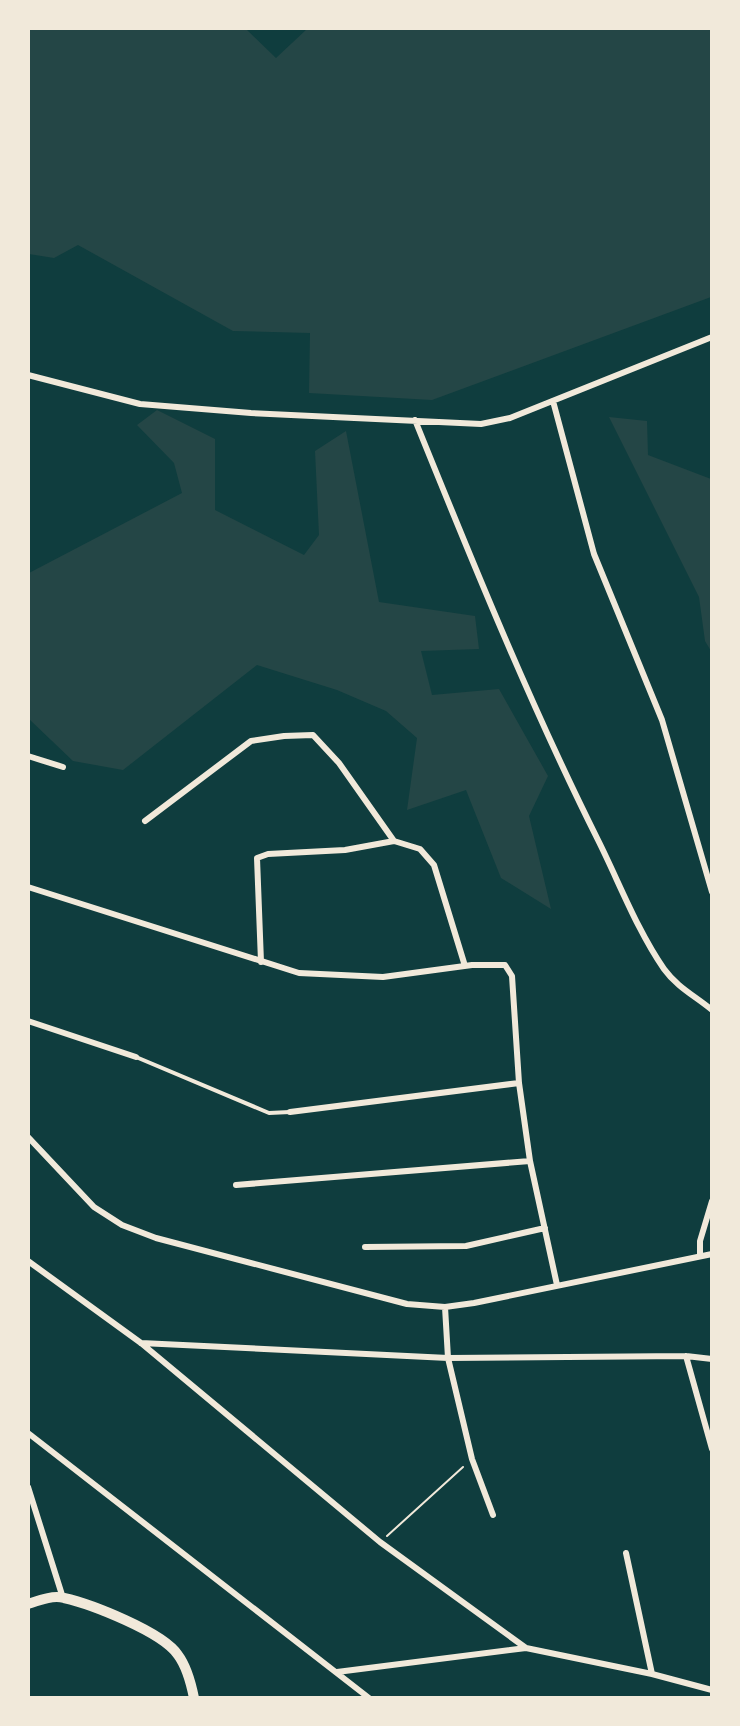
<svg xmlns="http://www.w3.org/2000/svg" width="740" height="1726" viewBox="0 0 740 1726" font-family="'Work Sans',sans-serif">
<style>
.green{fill:#244646}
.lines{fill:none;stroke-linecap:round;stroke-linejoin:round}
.path{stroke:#f1e9da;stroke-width:2}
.service{stroke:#f1e9da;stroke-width:4}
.minor{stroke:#f1e9da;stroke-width:6}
.secondary{stroke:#f1e9da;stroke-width:10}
</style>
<rect width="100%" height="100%" fill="#0f3d3e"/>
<path class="green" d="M28,29H246L276,58L307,29H711V297L432,400L309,393L310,333L233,331L78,245L54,258L29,254Z
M157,410L215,439V510L304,555L319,535L315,451L346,431L379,602L475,616L479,649L421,651L432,695L499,689L548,776L529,816L551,909L501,878L466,790L407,810L417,738L386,711L337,690L257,665L123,770L73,761L29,719V573L182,493L174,463L137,425Z
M609,417L647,421L648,455L711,479V651L705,641L699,597Z"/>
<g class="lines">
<path class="path" d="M387,1536L463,1467"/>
<path class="service" d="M136,1057L269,1113L290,1112"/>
<path class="minor" d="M28,375L140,404L251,413L481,424L510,418L712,337
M553,401L594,554L662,720L712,892
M415,420C472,561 530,704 598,840C619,882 637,930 664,969C677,987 695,996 712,1010
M28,756L63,767
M145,821L251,741L284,736L313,735L339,763L394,841
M28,887L299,973L383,977L472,965H505L512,976L519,1083L530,1161L557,1285
M261,962L257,858L268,854L345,850L394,841L420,849L434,865L465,966
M28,1021L136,1057
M290,1112L519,1083
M28,1137L94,1207L122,1225L156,1238L407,1304L445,1307L474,1303L712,1254
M236,1185L530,1161
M365,1247L466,1246L545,1228
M700,1256V1241L712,1201
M28,1261L141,1343L380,1542L526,1648
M445,1307L448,1358L472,1459L493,1515
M141,1343L448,1358L686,1356L712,1359
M686,1356L712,1449
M28,1433L369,1698
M28,1487L63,1598
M626,1553L652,1674
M337,1672L526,1648L652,1674L712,1690"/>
<path class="secondary" d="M28,1604C40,1600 53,1595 64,1598C91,1604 163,1632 178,1655C187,1667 191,1683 194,1698"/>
</g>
<rect width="740" height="1726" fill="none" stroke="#f1e9da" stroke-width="60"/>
</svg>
